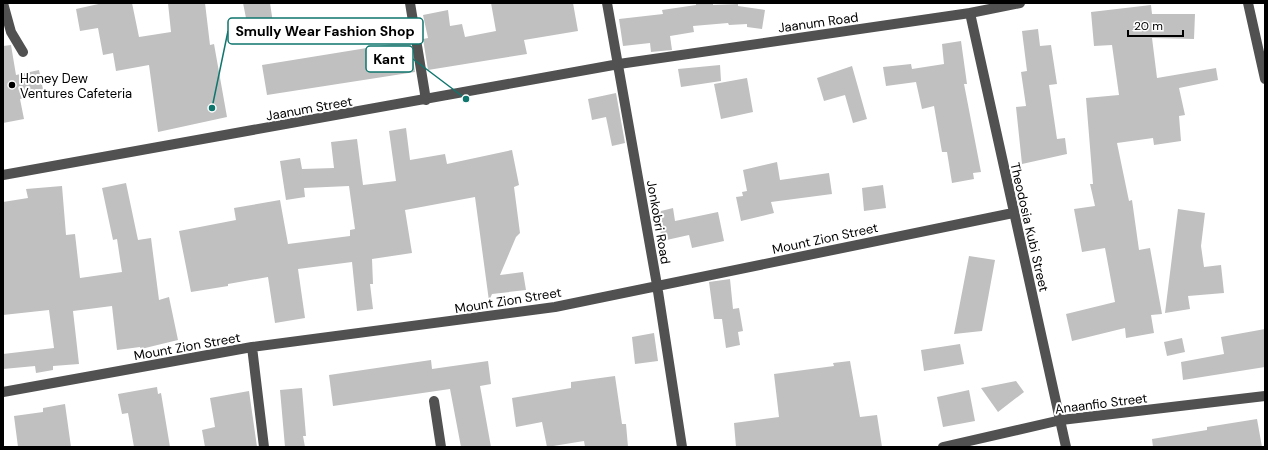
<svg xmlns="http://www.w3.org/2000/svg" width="1268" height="450" viewBox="0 0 1268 450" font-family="'DM Sans',sans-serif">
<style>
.building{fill:#c0c0c0}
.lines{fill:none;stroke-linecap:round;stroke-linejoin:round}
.minor{stroke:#515151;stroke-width:10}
.poi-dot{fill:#000;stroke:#fff;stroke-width:1.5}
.labels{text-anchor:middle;stroke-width:4;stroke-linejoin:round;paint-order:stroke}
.street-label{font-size:13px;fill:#000;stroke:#fff}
.poi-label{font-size:13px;fill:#000;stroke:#fff;text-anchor:start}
.leader{fill:none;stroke:#0f766e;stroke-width:1.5}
.callout-dot{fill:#0f766e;stroke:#fff;stroke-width:1.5}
.callout{fill:#fff;stroke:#0f766e;stroke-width:1.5}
.callout-label{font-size:14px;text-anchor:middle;font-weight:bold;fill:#000}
</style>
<rect width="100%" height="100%" fill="#fff"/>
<path class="building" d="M103,3H132L139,37L171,32L168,3H205L210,45L214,44L227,117L158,132L149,65L116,71L113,53L103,55L98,28L80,31L76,9Z
M243,3H270L273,23L248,28Z
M491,3H573L578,31L524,40L527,54L428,70L423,39L428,38L423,15L448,10L450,26L462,24L465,37L496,31Z
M696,3H713V5L738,4V6L765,10L762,29L747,27V24L729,25L728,23L693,26L694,32L670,36L672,50L651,52L650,43L623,46L619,19L663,14L662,10L696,5Z
M1151,5L1152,14H1195L1194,39L1152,38L1157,78L1216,68L1218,80L1179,88L1185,115L1179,116L1181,141L1154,145L1153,138L1117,143L1129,201L1132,200L1139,250L1150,248L1162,314L1151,315L1154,333L1126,338L1125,328L1072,341L1066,314L1115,302L1105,248L1082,252L1074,209L1095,206L1090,184H1093L1086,98L1119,95L1112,45L1094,46L1091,12Z
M1038,29L1040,46L1051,45L1057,84L1049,85L1057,139L1065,138L1067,154L1022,164L1016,107L1026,106L1021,72L1027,71L1022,31Z
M410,41L415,72L267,95L262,65Z
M961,41L967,84H964L981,172L973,173L974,179L952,183L947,152H942L934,106L922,109L916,82L886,86L883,67L911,64L912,69L944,64L942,44Z
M11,45L16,75L39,70L44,94L20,99L24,119L3,123V46Z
M720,65L721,81L681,87L678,69Z
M852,66L867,119L853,123L845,95L824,101L817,78Z
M747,78L753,112L721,119L714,84Z
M616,93L625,143L612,146L606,117L592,120L588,99Z
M406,128L410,160L445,154L447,164L512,150L519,185L514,187L520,233L516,237L500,275L523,272L526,290L492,294L489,301L475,197L405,210L412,253L372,259L373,284H370L373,309L357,311L352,262L298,269L305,318L275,323L268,277L228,284V286L191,292L179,231L236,220L234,208L280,200L288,244L350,236V230L355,229L349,186L304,188L305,197L286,200L280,161L300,158L302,169L334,168L331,142L357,139L363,185L396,181L389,131Z
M777,162L780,180L829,173L832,194L771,202L774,213L741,221L736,197L743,196L742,192L747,191L743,170Z
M126,183L138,240L151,238L159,300L169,297L178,340L141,349L140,347L117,350L112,306L73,311L79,364L53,366V370L36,373L35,366L3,369V354L54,348L49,310L3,315V202L28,198L26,189L62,186L66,235L75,234L80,278L122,272L117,239L113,240L102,188Z
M883,185L886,208L864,211L862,188Z
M673,208L675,221L718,212L724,241L692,248L689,235L662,241L657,212Z
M1178,209L1205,213L1201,246L1204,267L1221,265L1224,293L1188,296L1190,309L1165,313Z
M969,256L995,260L982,331L954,334Z
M730,279L733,309L739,308L743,331L738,332L740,345L726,348L722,319H714L709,282Z
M1265,329V367L1183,380L1181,362L1224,354L1221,337Z
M654,333L658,361L635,364L632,337Z
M1182,338L1185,352L1167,356L1164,342Z
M960,344L964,364L924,371L921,350Z
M431,360L432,369L488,361L491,384L480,386L491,447H461L450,389L333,406L329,375Z
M850,361L860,417L877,415L882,447H736L734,423L779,417L774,374L834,366L833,363Z
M615,376L622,424H626L628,447H585L584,441L547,447L542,422L516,427L512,398L571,388V382Z
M1016,381L1024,392L998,412L981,388Z
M157,387L158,394L161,393L170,447H134L128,413L122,414L118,394Z
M302,388L306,436H303L305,447H285L280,390Z
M969,390L975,421L943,427L937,397Z
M249,391L257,447H205L202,430L215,427L210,398Z
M65,404L71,447H18L14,416L43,412V408Z
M1257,419L1262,447H1153L1152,439L1207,430V427Z"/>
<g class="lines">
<path class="minor" d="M3,3L11,32L23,52
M410,3L426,100
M607,3L657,285L682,447
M1248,3L1265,79
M970,13L1066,447
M3,175L619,64L970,13L1020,3
M252,347L264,447
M3,392L252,347L555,307L1013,213
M434,401L441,447
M943,447L1061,420L1265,396"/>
</g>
<circle class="poi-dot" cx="12" cy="85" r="4"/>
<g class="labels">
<g class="street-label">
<text transform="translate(818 22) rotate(-8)" y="5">Jaanum Road</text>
<text transform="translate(309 108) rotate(-10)" y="5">Jaanum Street</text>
<text transform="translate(659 222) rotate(80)" y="5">Jonkobri Road</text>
<text transform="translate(1030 227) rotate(77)" y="5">Theodosia Kubi Street</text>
<text transform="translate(825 238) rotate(-12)" y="5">Mount Zion Street</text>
<text transform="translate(508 300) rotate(-9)" y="5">Mount Zion Street</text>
<text transform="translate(187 346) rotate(-10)" y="5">Mount Zion Street</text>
<text transform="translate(1101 403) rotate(-7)" y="5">Anaanfio Street</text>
</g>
<g class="poi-label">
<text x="20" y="83">Honey Dew<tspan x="20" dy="15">Ventures Cafeteria</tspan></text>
</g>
</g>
<path class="leader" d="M212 108L228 31M466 99L413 59"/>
<g class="callout-dot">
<circle cx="212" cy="108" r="4"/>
<circle cx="466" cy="99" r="4"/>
</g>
<g class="callout">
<rect x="228" y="18" width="195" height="26" rx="4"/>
<rect x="366" y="46" width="47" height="26" rx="4"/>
</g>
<g class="callout-label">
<text x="325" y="36">Smully Wear Fashion Shop</text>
<text x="389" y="64">Kant</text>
</g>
<rect width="1268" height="450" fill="none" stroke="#000000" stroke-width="8"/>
<path d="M1128 30v6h55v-6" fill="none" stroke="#000000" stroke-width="2"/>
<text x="1134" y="30" font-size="12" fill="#000000" stroke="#ffffff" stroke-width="3" paint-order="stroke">20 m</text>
</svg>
